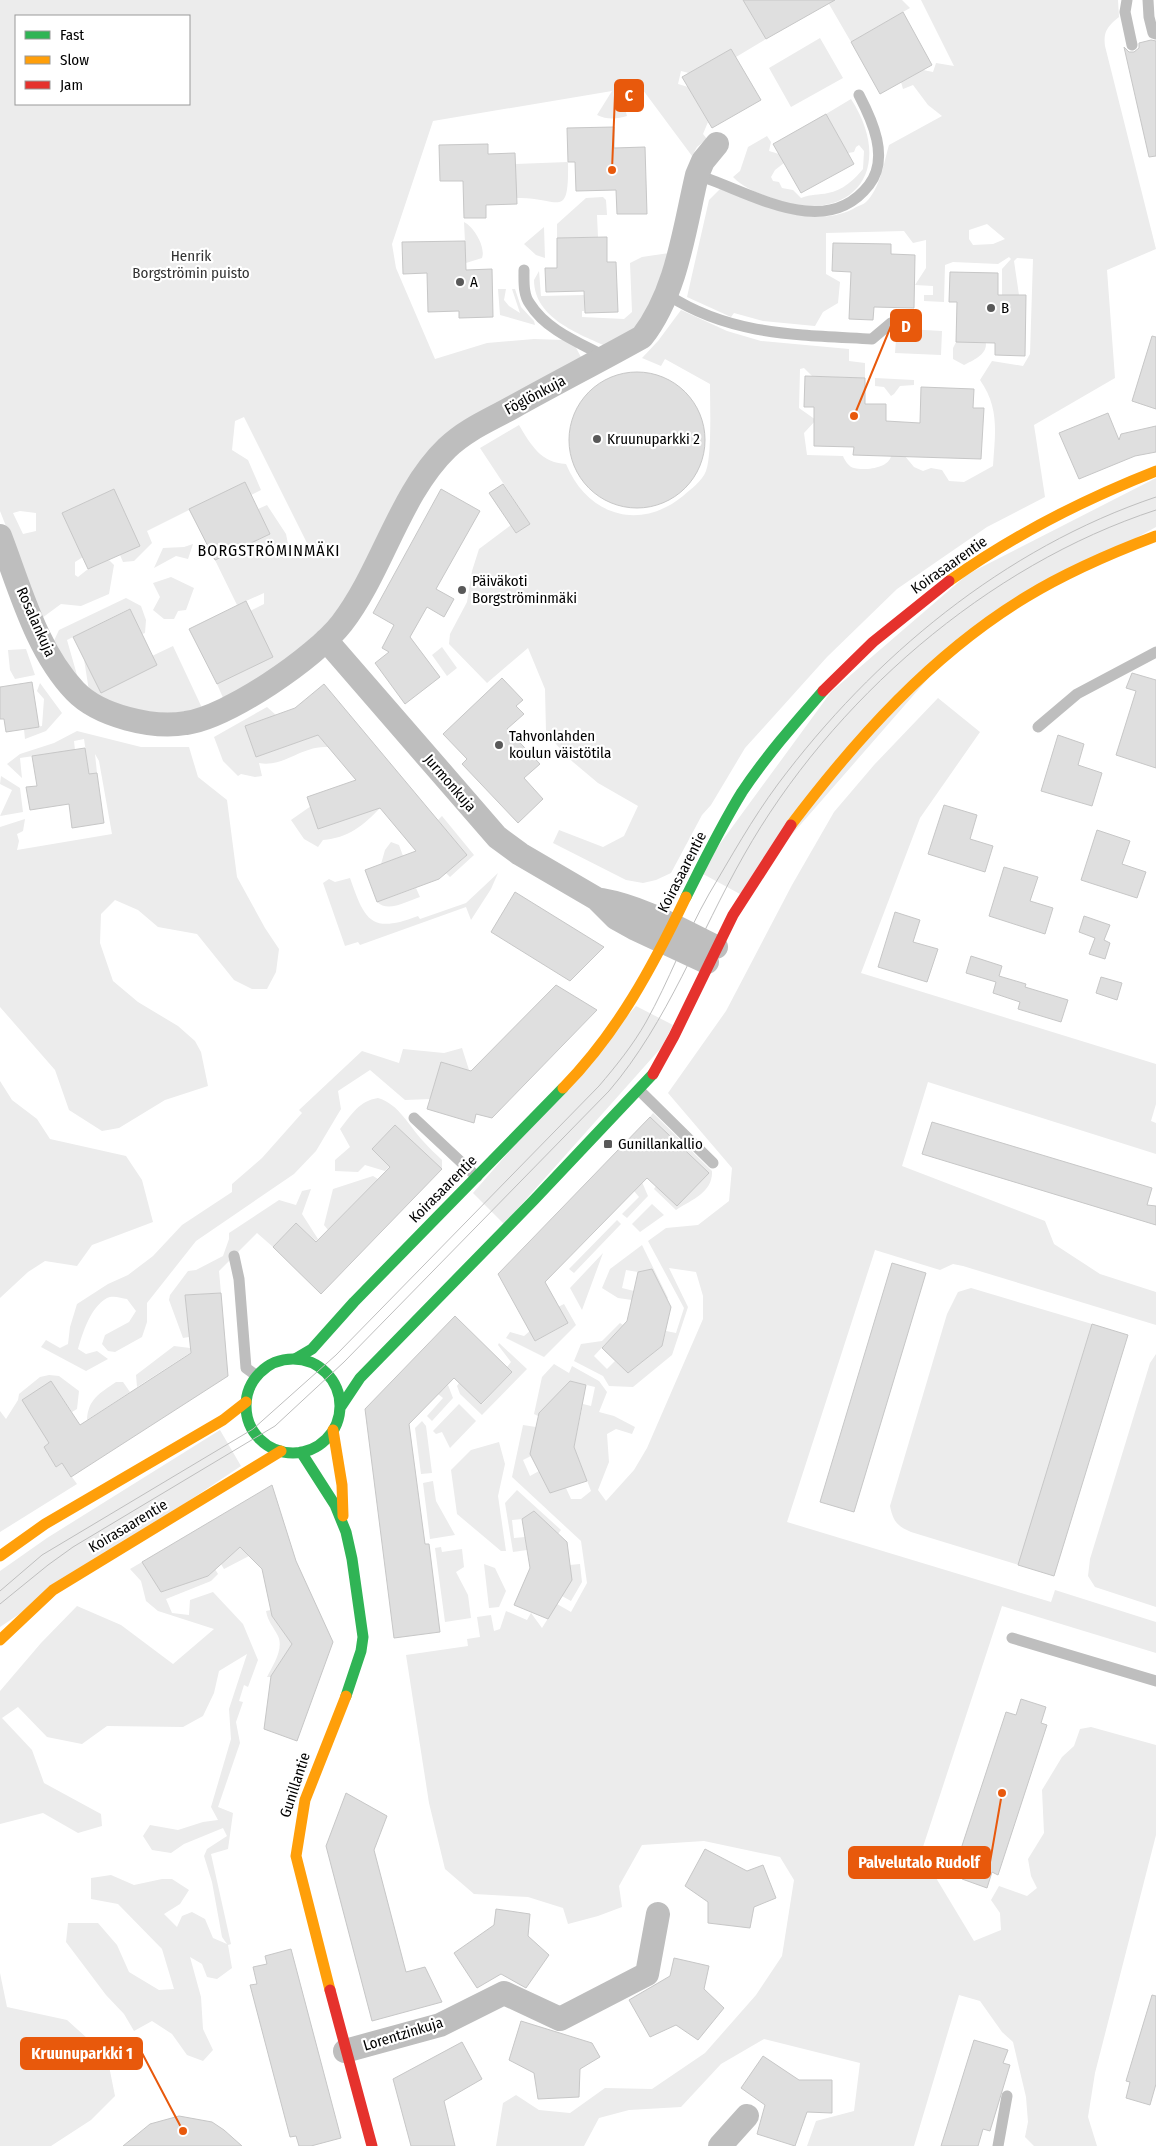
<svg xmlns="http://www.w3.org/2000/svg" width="1156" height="2146" viewBox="0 0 1156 2146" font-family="'Fira Sans Condensed',sans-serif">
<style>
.green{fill:#ececec;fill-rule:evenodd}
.building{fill:#dfdfdf;stroke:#c7c7c7}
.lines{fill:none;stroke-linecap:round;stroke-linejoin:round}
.lane{stroke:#bebebe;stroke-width:11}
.street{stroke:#bebebe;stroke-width:24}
.fast{stroke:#30b455;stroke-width:11}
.slow{stroke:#ff9f0a;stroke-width:11}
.jam{stroke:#e5322d;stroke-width:11}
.tram{stroke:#bebebe;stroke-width:1}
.poi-dot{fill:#595959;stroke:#fff;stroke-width:2}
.labels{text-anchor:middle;stroke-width:4.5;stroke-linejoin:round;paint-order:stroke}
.park-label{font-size:15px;fill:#333;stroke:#fff}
.poi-label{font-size:15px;fill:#000;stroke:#fff;text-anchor:start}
.street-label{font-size:15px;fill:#000;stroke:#fff}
.neighbourhood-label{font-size:16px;letter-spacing:1px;fill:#000;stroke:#fff}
.leader{fill:none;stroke:#e8590c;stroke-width:2}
.callout-dot{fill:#e8590c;stroke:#fff;stroke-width:2}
.callout{fill:#e8590c;stroke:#e8590c;stroke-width:2}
.callout-label{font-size:16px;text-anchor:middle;font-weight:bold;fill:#fff}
</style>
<rect width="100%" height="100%" fill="#fff"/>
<path class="green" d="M0,0H743L766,39L736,57L731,49L689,73L681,71L678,84L688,87L708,122L703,134L707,139L697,147L692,156L640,86L620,90L627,116C617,119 607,120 597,115L612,91L433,121L392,244L396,268L435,359L487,343L534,339L564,340L574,344L582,359L462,427L340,608L312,639L284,662L224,700L217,684L273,657L250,611L264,604V593L237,605L215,560L270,534L258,509L267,505L286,534L288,544L297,545L312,553L244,417L235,421L232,450L248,460L261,490L251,495L245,482L147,531L152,543L134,561L123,562L120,555L139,546L114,489L62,513L83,557L75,562V575L78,577L88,569L109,560L114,565L109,594L81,606L61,604L42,618L0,511ZM16,16H189V104H16ZM20,511L36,513V531L23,534L13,513Z
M812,0H902L910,8L851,42L829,4Z
M921,0H1118L1119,17C1108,26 1103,31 1105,46L1156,249L1107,270L1115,378L1034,425L1045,497L987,527L897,589L827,657L745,748L711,805L702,815L671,873L656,880L643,883L626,880L553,843L559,830L603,847L624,836L638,806L598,783L567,757L546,732L545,689L528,648L487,683L449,644L450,634L467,602L472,571L479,549L511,525L516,533L530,524L480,448L519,425C531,445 541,463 566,464C587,515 639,532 683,496C691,489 702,481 706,471C712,456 710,402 710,384L665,359L661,366L642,358L658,341L681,310L727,331L761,341L849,349V361L865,363V378L812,376L804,368L800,369L799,408L816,420L804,433L807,455L843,456C845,461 849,467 854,468C865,471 889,468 891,456L904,455L914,467L923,471L931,468L942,470L949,481L964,482L993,466C995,433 1000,409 980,380L992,361L1023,366L1030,354L1033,259L1017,258L1014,261L1019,295H1002V269L1011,259L1009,257L998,264L953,262L945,265L944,302L924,301V295H933V286L915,285L926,268V240L913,243L904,231L826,233V274L840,282L838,303L823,312L815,326L763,321L734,313L731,317L687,297L709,200L720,189C761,203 811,230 853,209C857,206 863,205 866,202C880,189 884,162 889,145L942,116L928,105L913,85L903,89L901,82L923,70L933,72L936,63L954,66ZM987,224L1005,239L993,244L973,245L969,239V230Z
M820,38L843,78L791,107L769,68Z
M851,99C898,172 849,229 769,197C755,192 744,188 733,177L740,171L748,147L767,136L771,142L769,151L779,154L784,163L775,170L771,177L773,181L779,182L782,188L793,190L801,198C811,194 819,195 828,193C842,191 855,179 863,169L864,151L859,145L856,147L854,152L848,153L826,114Z
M568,162C569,223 559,196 516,198L515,164Z
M603,197L606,200L607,215H597L598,237L557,238V224L586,198Z
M464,222C474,227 486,247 482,258L466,263Z
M544,227L545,258L536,255L524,244Z
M669,253L648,313L634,328L608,347C579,334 534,318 534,280L539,271L541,296L584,295V311H582V317L624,319L632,312L630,263L642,257Z
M498,289H506L504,300L509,306L520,313L512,289H515L521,307L534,321L535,325L500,315Z
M907,329L942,331L941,355L895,353L896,339Z
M985,340C990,353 974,360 964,365L953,359V348L956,342Z
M875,378L914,380V385L900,386L894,394L891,396L884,387L875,386Z
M1156,478V527L973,627L740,894L703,874L714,852L831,692L968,574Z
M193,544L188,559L176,556L154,568L163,548L184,547Z
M171,577L194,588L186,610L178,611L174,619H164L153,610L160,597L153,583Z
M126,598L141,606L146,620L145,633L142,634L129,609L67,640L79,682L52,645L59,630Z
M173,646L203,710L187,715L131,712L89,691L84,659L101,693L157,665L152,656Z
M442,647L457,668L447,676L432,655Z
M26,649L35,675L15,679L10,670L8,650Z
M40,683L62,713L46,731L25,739L24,729L42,726L44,699L37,691Z
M938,698L980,732L920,818L861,973L1156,1064V1104L1151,1121L1156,1123V1154L928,1082L902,1166L1045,1221L1054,1244L1100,1274L1156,1292V1325L963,1266L953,1264L940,1270L875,1250L787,1522L1051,1602L1055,1590L1156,1622V1653L1002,1606L921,1853L974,1941L1001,1930L1000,1913L991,1900L999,1886L1027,1896L1037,1888L1031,1876L1028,1859L1044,1833L1042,1790L1062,1757L1074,1746L1080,1729L1091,1727L1156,1745V1835L1095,2073L1088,2117L1097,2146H1034L1025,2137L1028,2122L1026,2097L1013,2042L1002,2032L980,2001L959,1995L914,2146H807L816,2121L854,2111L860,2063L764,2039L721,2064L681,2107L629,2110L599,2118L584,2146H496L503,2103L516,2095L539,2110L570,2113L605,2088L652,2089L705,2053L756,1995L782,1956L794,1880L780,1857L704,1841L642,1845L619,1886L622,1907L598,1916L568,1924L563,1908L528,1897L474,1894L445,1869L429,1803L406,1655L468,1646L467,1639L480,1637L477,1617L491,1615L494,1631L500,1629L506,1611L527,1620L531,1613L542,1628L557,1604L571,1612L587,1583L581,1541L512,1477L523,1425L536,1427L531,1456L523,1460L530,1476L539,1471L550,1493L566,1488L571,1499H581L591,1491L574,1447L583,1404L591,1406L595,1387L570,1381L538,1416L534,1414L542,1377L554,1364L569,1373L572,1366L599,1381L607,1392L599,1412L614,1416L635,1427L632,1434L616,1429L607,1434L609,1462L598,1490L606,1501L634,1470L647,1448L703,1319V1296L696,1272L669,1268L688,1307L672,1355L633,1387L609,1386L603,1376L574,1361L581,1344L602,1341L620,1323L623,1325L594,1356L607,1369L615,1361L628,1373L662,1346L666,1331L676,1333L684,1308L648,1241L666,1228L698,1225L729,1201L732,1168L668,1093L726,1011L792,885L834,812L874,765Z
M267,707L276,715L246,726L256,757L318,735L328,747C302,745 283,768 259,763L262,776L255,777L241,774L238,776L223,761L214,737Z
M77,731L141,747H189L198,777L227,800L237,877L265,928L279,949L276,972L267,989H252L234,980L197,934L158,927L138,910L115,900L101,914L100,943L113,981L138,1002L178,1026L195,1041L201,1052L208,1086L165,1100L119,1128L102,1131L69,1110L55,1070L0,1007V827L25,819L23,831L17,834L19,841L17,850L112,834L99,761L95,754L97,773L89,774L84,739L74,741L75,750L20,758L22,778L7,764L20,754L54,743Z
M1,776L20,788L23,812L0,816L12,790L0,784Z
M311,806L380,808C363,826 348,838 323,840L318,847L304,839L291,820Z
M442,816L474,855L450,877L446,873L467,855L438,820Z
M391,842L399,845L403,856L381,864L385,850Z
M498,873L491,889L471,920L466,907L360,945L358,942L345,946L323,883L329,879L335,882L350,878C365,921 371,934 418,916L420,919L466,903Z
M416,888L420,897C407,901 388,913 377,902Z
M636,1006L673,1025L661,1048L504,1224L473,1193Z
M462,1048L469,1070L441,1063L430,1099L405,1100L370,1070L338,1091L341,1109L316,1151L294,1174L196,1241L147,1303V1322L142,1337L115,1352L108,1351L102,1344L105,1335L129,1322L136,1311L127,1299C121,1298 113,1295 107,1298C90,1308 83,1332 78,1349L86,1354L97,1351L108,1359L86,1371L41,1347L46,1340L60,1348L68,1344L70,1327L77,1304L108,1284L128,1275L153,1256L182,1225L232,1192V1184L262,1158L302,1113L299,1110L362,1051L399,1063L403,1049L444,1053Z
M0,1081L12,1100L37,1119L50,1139L126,1156L142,1180L153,1222L92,1245L77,1266L45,1261L28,1272L0,1298Z
M378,1098C399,1104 409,1126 423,1141C429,1148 436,1154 442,1160V1169L395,1125L372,1149L390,1166L385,1171L365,1165L358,1172L335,1171V1160L350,1147L340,1129C352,1114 359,1101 378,1098Z
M653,1113L712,1171C713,1192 693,1199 676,1210L654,1189L656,1186L709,1173L650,1117Z
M373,1176L378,1179L328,1230L324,1225L333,1189Z
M642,1182L648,1196L627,1218L622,1214L639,1197L634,1191Z
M311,1189L302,1214L318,1239L316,1241L296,1223L273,1247L257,1233L219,1271L221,1293L185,1295L189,1337L183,1338L169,1300L170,1295L188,1271L196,1270L223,1256L229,1239V1233L279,1200L296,1205L302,1191Z
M652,1204L664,1215L640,1232L632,1224Z
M617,1220L621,1224L574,1273L569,1269Z
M642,1245L668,1298L667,1299L638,1272L626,1270L622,1288L634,1291L632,1300L618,1298L602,1288L610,1269Z
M603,1253L582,1310L570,1288Z
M971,1288L1092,1324L1019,1565L911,1532C897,1526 893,1521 890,1506L947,1314L958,1292Z
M564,1304L576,1325L544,1357L506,1338L510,1332L524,1336L530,1331L535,1341L567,1324L558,1307Z
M499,1343L527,1369L482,1415L460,1394L457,1386L459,1383L482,1404L512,1372L507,1367L511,1362L498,1345Z
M174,1346L190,1348V1353L137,1387L136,1375Z
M1156,1354V1607L1095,1587L1088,1576L1090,1559L1150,1363Z
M49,1375L59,1376L79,1391L77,1409L72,1412L51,1381L49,1443L44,1447L56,1467L62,1463L77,1484L0,1532V1411L6,1419L18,1400L19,1394L40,1377Z
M116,1382H123L130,1392L87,1420C88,1399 100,1393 116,1382Z
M448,1385L453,1398L432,1421L427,1416L443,1398L438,1394Z
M459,1404L476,1421L450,1448L442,1432L436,1434L433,1431Z
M422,1421L426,1426L432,1473L421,1474L415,1428Z
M220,1430L241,1466L0,1627V1571L47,1538Z
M499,1442L505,1464L498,1496L506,1551H501L457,1514L451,1470L471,1450Z
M433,1481L436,1501L455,1535L430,1539L423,1483Z
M517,1490L561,1530L558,1534L534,1511L522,1519L512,1520L514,1538L525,1537L527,1550L513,1552L505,1503Z
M240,1547L249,1556L224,1569L221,1564Z
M441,1547L442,1552L462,1549L464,1567L456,1572L468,1595L471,1618L445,1622L435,1548Z
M142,1562L161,1592L208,1576L215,1569L218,1574L211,1581L166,1599L172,1613L189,1615L190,1600L213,1592L243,1624L258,1660L248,1687L244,1685L239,1701L243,1702L236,1722L240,1743L218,1807L233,1813L228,1849L211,1854L231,1944L228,1945L232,1968L217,1979L207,1977L202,1964L190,1957L201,1997L203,2029L213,2050L203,2061L187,2055L172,2034L152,2021L134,2031L124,2014L106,1995L66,1942L68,1923H98L117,1945L129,1972L159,1990L174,1989L162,1949L118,1904L91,1899V1878L111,1875L134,1885L162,1879H172L189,1890L180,1904L164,1914L177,1927L182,1916L192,1912L205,1919L213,1938L227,1944L222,1937L212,1882L204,1856L207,1849L227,1836L223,1828L184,1844L171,1853L152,1850L143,1836L150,1825L178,1830L203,1822L218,1820L211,1807L231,1739L229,1709L247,1654L219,1671L214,1693L203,1716L183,1727L107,1726L82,1744L47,1737L18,1707L2,1718L32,1750L44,1783L101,1814L102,1826L78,1833L43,1813L0,1824V1691L41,1643L77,1606L121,1625L173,1664L214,1629L158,1611L146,1601L141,1581L130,1569Z
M484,1564L495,1568L506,1591L499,1607L489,1608Z
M580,1564L582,1582L571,1601L562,1596L570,1565Z
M271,1610L272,1616L292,1644L271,1677H267C273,1665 284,1649 278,1636C273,1626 268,1622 266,1611Z
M0,1973L7,2007L67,2020L107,2056L115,2096L91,2120L51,2146H0Z"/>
<path class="building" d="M743,0H835L766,39Z
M903,12L932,65L880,94L851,42Z
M1151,40L1156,41V156L1149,157L1124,47L1129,52H1134L1139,48V43Z
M731,49L761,100L712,128L682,77Z
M826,114L854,164L801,193L773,144Z
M614,127V148L645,147L647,214H617L616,190L576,191L575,162H568L567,128Z
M488,144V154L515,153L517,204L486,205V218H464L463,181H440L439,145Z
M607,237V262H616L618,312L585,313L584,291L546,292L545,268H557V238Z
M465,241L466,270L492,269L493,317L459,318V311L428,312L427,273L403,274L402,242Z
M833,243L891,244V254L915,255L914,308L874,307L873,320L849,319L851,272L832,271Z
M950,272L998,273V295H1026L1025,356L995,355V343L956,342L957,302H949Z
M1152,336L1156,337V409L1132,401Z
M569 440a68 68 0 1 1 136 0a68 68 0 1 1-136 0Z
M805,376L865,378V404H886V421L920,423L921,387L974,389L973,408H984L981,459L853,455L854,447L814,446V407H804Z
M1108,413L1119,440L1121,434L1156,426V452L1135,456L1079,479L1059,433Z
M245,482L270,534L215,560L189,509Z
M503,484L530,524L516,533L489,493Z
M114,489L140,546L88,569L62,513Z
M441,489L480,511L436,589L454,599L444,617L427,607L410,637L440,677L405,704L375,663L389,652L382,648L394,625L373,613Z
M246,601L273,657L217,684L189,629Z
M130,609L157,665L101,693L73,637Z
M1132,673L1156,680V768L1116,755L1136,691L1126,688Z
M502,678L523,700L516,706L524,714L507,729L540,764L524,778L543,799L518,823L462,764L467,759L443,734Z
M32,682L39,727L6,732L4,719H0V687Z
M324,684L467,855L439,879L377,902L365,870L416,851L380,808L318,829L307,797L356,780L318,735L256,757L245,726L295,708Z
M1058,735L1084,744L1078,765L1102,773L1092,806L1041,791Z
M85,748L89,774L97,773L104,823L72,828L69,804L30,810L26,787L37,786L32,756Z
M944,805L977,815L970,839L993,846L985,872L928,854Z
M1097,830L1130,841L1122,864L1146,872L1137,898L1081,880Z
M1004,867L1038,877L1030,901L1053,908L1045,934L989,916Z
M515,892L604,947L570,981L491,932Z
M895,912L920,920L913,942L938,949L927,982L878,967Z
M1084,916L1110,925L1104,940L1110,943L1105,959L1089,954L1095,938L1079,932Z
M971,956L1002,966L999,976L1026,984L1025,987L1068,1000L1061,1022L1018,1009L1020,1002L993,993L996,982L966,973Z
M1101,977L1122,983L1117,1000L1096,993Z
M556,985L597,1010L492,1118L476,1114L474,1123L427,1109L441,1062L471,1071Z
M650,1117L709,1173L677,1206L647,1178L545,1282L568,1323L535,1341L498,1274Z
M932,1122L1152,1188L1147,1205L1156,1206V1225L922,1154Z
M395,1125L442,1169L321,1294L273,1247L296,1223L316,1242L390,1167L372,1149Z
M892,1263L926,1273L854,1512L820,1502Z
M652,1269L671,1307L662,1346L628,1373L602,1348L627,1321L638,1272Z
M221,1293L228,1376L71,1477L62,1463L56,1467L44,1447L49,1443L22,1400L51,1381L80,1425L191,1353L185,1295Z
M455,1316L512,1372L481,1404L454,1378L409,1424L425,1544H429L440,1632L394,1638L365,1409Z
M1092,1324L1128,1335L1054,1576L1018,1565Z
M570,1381L586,1385L574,1447L587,1481L550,1493L530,1454L539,1413Z
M272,1485L296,1561L333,1642L297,1741L264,1729L271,1676L292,1644L272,1616L262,1569L240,1547L208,1576L161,1592L142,1562Z
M534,1511L567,1542L572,1580L548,1619L514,1605L530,1568L522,1519Z
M1021,1699L1046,1707L1041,1723L1047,1725L998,1875L992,1872L987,1888L962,1879L967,1864L957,1861L1006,1712L1016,1715Z
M346,1793L387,1816L374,1850L406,1972L425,1967L442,2002L372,2021L326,1846Z
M705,1849L747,1871L763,1865L776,1898L754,1907L750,1928L708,1923V1902L685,1886Z
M496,1909L530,1914L528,1936L549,1955L526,1988L501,1974L477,1988L454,1953L494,1925Z
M291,1949L341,2138L311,2146H299L296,2136L290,2137L250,1985L257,1984L253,1967L267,1964L265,1956Z
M674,1958L709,1966L704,1989L724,2008L698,2040L676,2025L650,2037L629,2000L670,1976Z
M1152,1995L1156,1996V2084L1150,2105L1126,2098L1130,2082L1126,2081Z
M521,2021L592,2043L600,2057L580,2069L579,2097L538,2099L534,2073L509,2060Z
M974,2040L1008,2050L1003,2063L1010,2065L990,2131L983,2129L978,2146H941Z
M462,2042L482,2079L444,2101L455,2146H411L393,2079Z
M763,2056L799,2080H832V2113L807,2112L795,2146L757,2134L765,2105L741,2088Z
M179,2116L212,2122L224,2130L242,2146H123L150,2124Z"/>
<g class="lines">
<path class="lane" d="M1127,0L1125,12L1132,45
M1148,0L1149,17L1153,33L1156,34
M697,175C751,192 825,242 869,185C890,158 872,120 859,95
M524,270C524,281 523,295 530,304C546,330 580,343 606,357
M668,295C731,336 800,335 872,339L891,323
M1038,727L1077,694L1156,652
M639,1090L713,1163
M414,1118L477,1177
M234,1256L239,1279L246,1368L257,1376
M1012,1638L1156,1681
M998,2146L1007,2096"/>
<path class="street" d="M0,536C20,588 36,650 75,691C99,716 153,729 186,723C228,717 315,658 342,623C382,571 400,493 447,448C467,429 490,420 513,407C556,383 599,361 642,337C677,292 684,230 697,175L703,161L717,144
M326,640L497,837L520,854L597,899L616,918L634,928L707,962
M602,900C642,907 679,929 716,947
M345,2051L440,2025L504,1993L560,2019L647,1974L658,1914
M720,2146L747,2116"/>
<path class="fast" d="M686,897C704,861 721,826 742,792C766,756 795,723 823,691
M295,1359L312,1349L354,1302L563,1088
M246 1406a47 47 0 1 1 94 0a47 47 0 1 1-94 0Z
M340,1408L360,1378L534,1200L653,1074
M301,1452L335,1505L346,1532L352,1559L363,1637L361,1651L346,1696"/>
<path class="slow" d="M949,581C1014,535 1082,500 1156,471
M791,825C856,739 932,654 1026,597C1067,572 1111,553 1156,536
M563,1088C618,1032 653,966 686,897
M333,1430L342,1485L343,1516
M0,1556L45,1524L223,1420L246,1402
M0,1640L53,1590L281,1451
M330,1990L296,1856L305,1800L346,1696"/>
<path class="jam" d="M823,691L873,642L949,581
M653,1074L674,1036L733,915L791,825
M330,1990L372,2146"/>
<path class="tram" d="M0,1591L42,1555L253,1429L336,1355L599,1086C616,1066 633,1045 646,1022C669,981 685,936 709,894C731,857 752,819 778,784C873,657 1004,548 1156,497
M0,1604L48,1565L73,1547L275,1426L344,1362L609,1091C668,1022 699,934 744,855C831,701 987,565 1156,510"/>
</g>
<g class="poi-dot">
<circle cx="460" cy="282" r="5"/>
<circle cx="991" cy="308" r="5"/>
<circle cx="597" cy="439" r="5"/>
<circle cx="462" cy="590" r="5"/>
<circle cx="499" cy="745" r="5"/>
<rect x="603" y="1139" width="10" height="10" rx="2.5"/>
</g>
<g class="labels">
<g class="park-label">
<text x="191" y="261">Henrik<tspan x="191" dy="17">Borgströmin puisto</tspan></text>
</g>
<g class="poi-label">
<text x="470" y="287">A</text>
<text x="1001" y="313">B</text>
<text x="607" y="444">Kruunuparkki 2</text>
<text x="472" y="586">Päiväkoti<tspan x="472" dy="17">Borgströminmäki</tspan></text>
<text x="509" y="741">Tahvonlahden<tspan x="509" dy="17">koulun väistötila</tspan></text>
<text x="618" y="1149">Gunillankallio</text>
</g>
<g class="street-label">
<text transform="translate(535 395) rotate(-28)" y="5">Föglönkuja</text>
<text transform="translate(949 565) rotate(-35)" y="5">Koirasaarentie</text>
<text transform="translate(36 622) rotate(66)" y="5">Rosalankuja</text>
<text transform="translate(450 783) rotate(49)" y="5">Jurmonkuja</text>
<text transform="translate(682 872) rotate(-63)" y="5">Koirasaarentie</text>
<text transform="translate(443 1189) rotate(-45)" y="5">Koirasaarentie</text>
<text transform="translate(128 1526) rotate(-31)" y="5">Koirasaarentie</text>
<text transform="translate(295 1785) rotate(-72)" y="5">Gunillantie</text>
<text transform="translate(403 2034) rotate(-17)" y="5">Lorentzinkuja</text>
</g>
<g class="neighbourhood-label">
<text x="269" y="556">BORGSTRÖMINMÄKI</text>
</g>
</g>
<path class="leader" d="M612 170L615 95M854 416L891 326M1002 1793L990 1862M183 2131L142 2053"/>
<g class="callout-dot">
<circle cx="612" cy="170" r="5"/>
<circle cx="854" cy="416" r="5"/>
<circle cx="1002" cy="1793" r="5"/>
<circle cx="183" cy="2131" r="5"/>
</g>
<g class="callout">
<rect x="615" y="80" width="28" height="31" rx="5"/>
<rect x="891" y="310" width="30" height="31" rx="5"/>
<rect x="849" y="1847" width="141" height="31" rx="5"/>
<rect x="21" y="2038" width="121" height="31" rx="5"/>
</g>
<g class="callout-label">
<text x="629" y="101">C</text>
<text x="906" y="332">D</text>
<text x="919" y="1868">Palvelutalo Rudolf</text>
<text x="82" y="2059">Kruunuparkki 1</text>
</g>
<rect x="15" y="15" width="175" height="90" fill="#ffffff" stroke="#999999"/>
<rect x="25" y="31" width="25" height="8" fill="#30b455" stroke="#999999"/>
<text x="60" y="40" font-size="15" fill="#000000">Fast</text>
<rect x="25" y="56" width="25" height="8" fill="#ff9f0a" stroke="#999999"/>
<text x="60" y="65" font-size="15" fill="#000000">Slow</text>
<rect x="25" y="81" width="25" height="8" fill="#e5322d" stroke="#999999"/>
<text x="60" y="90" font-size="15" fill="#000000">Jam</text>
</svg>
